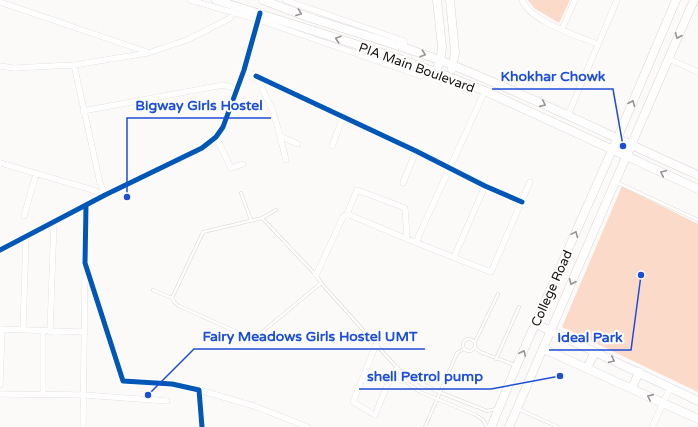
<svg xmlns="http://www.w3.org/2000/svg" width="698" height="427" viewBox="0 0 698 427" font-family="'Varela Round',sans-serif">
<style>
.green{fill:#fbdaca}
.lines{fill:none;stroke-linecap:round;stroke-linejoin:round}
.lane-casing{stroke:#d9d5d3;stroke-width:3.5}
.street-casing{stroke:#d9d5d3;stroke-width:6}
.secondary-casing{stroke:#d9d5d3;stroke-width:9}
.lane{stroke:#fffefe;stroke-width:2.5}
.street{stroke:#fffefe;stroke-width:5.5}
.secondary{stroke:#fffefe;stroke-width:8}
.cycleway-casing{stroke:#fff;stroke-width:8}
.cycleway{stroke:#0057b8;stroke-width:5}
.oneway{stroke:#989493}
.labels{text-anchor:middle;stroke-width:4;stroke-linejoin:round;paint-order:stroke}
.street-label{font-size:13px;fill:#191310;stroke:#fff}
.leader{fill:none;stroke:#1d4ed8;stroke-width:1.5}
.callout-dot{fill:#1d4ed8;stroke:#fff;stroke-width:1.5}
.callout-label{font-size:14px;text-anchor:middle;font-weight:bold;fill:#1d4ed8;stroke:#fff;stroke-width:4;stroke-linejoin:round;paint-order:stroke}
</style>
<rect width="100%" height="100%" fill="#fcfaf9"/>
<path class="green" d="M528,0H570L559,23L534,8Z
M622,186L698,224V392L562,327Z"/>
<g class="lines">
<g class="lane-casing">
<path id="lane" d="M616,182L698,220
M241,193L251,220
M276,210L262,218L316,275L321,283L399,370C403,380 411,386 420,392L476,415L483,420L487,427
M153,290L172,298L175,303L179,306L246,336H254L261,333L321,283
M172,298L203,232L262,218
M463 345a6 6 0 1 1 12 0a6 6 0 1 1-12 0Z
M475,342L498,294
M475,348L480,352L515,365
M496,359L519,307
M399,370L420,383L439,392L487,411L496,409
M518,409L558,427
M425,427L457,353L464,349"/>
</g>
<g class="street-casing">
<path id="street" d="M190,0L259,20L421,76L428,68
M285,0L404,41L405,48
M522,0C531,22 576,35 597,44
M0,2L147,52
M562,29L575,0
M669,59L698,72
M74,65L100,183L105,195
M0,66L14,68L74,65L148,53L187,40L207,30L230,18L234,9
M244,70L256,76L271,107L276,121L286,160
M256,76L416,151L485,186L522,202
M83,111L223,85L237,89
M568,115L617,0
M280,136L298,144
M216,137L231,168L243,164
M332,146L343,117
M0,163L93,190L105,195
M403,183L416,151
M86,206L85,263L123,381L172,384L199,390L202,427
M347,214L417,243L491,272L530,182
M24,216L36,174
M417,243L419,235L485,91
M0,250L105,195L202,148L216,137L223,127L244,70L260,13
M454,257L485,186
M316,275L343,217L347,214L357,190L405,208L407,239
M0,329L85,332
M23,330L26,237
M50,332L54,222
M376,345L353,402L375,415L389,381L390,375L397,369
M0,385L2,329
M199,390L254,406L308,427
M0,394L84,395L167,401L147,399
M43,394V331
M83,427L85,269
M652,427L670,388"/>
</g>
<g class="secondary-casing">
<path id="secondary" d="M216,0C306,29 397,55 485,91L698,189
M263,0C281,7 298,14 317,20C362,35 408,47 452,65C535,98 616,139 698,175
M450,0L455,52L452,69
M436,72L441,56L442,47L437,0
M536,324L698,401
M544,349L698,419
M587,368L595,352
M632,388L639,372
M491,427L517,365L617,139L676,0
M509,427L694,0"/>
</g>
<use href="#lane" class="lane"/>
<use href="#street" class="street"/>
<use href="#secondary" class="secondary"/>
<g class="cycleway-casing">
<path id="cycleway" d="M256,76L416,151L485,186L522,202
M86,206L85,263L123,381L172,384L199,390L202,427
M0,250L105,195L202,148L216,137L223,127L244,70L260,13"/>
</g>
<use href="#cycleway" class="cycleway"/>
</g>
<defs><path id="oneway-chevron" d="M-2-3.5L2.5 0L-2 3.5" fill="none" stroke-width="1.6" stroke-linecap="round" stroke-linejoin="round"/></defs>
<g class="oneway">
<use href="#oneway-chevron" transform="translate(299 13) rotate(20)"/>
<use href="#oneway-chevron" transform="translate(678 36) rotate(113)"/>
<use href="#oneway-chevron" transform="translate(338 39) rotate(-162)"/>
<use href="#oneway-chevron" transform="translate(423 54) rotate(19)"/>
<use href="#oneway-chevron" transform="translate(632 103) rotate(-67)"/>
<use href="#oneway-chevron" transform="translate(543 104) rotate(24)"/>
<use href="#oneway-chevron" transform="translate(663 173) rotate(-155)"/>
<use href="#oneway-chevron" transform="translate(575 234) rotate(-66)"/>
<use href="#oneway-chevron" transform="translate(572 282) rotate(113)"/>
<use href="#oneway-chevron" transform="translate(523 353) rotate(-65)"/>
<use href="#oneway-chevron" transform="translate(612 360) rotate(25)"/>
<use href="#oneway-chevron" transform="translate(650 397) rotate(-156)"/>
</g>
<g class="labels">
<g class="street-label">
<text transform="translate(417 67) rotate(20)" y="5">PIA Main Boulevard</text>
<text transform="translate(551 288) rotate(-66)" y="5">College Road</text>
</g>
</g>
<path class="leader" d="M623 146L613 89H492M127 197L127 118H271M148 395L194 349H425M641 275L631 350H549M560 376L491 389H359"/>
<g class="callout-dot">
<circle cx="623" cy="146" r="4"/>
<circle cx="127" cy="197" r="4"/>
<circle cx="148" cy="395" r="4"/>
<circle cx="641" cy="275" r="4"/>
<circle cx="560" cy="376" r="4"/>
</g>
<g class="callout-label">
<text x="553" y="81">Khokhar Chowk</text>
<text x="199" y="110">Bigway Girls Hostel</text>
<text x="310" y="341">Fairy Meadows Girls Hostel UMT</text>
<text x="590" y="342">Ideal Park</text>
<text x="425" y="381">shell Petrol pump</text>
</g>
</svg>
